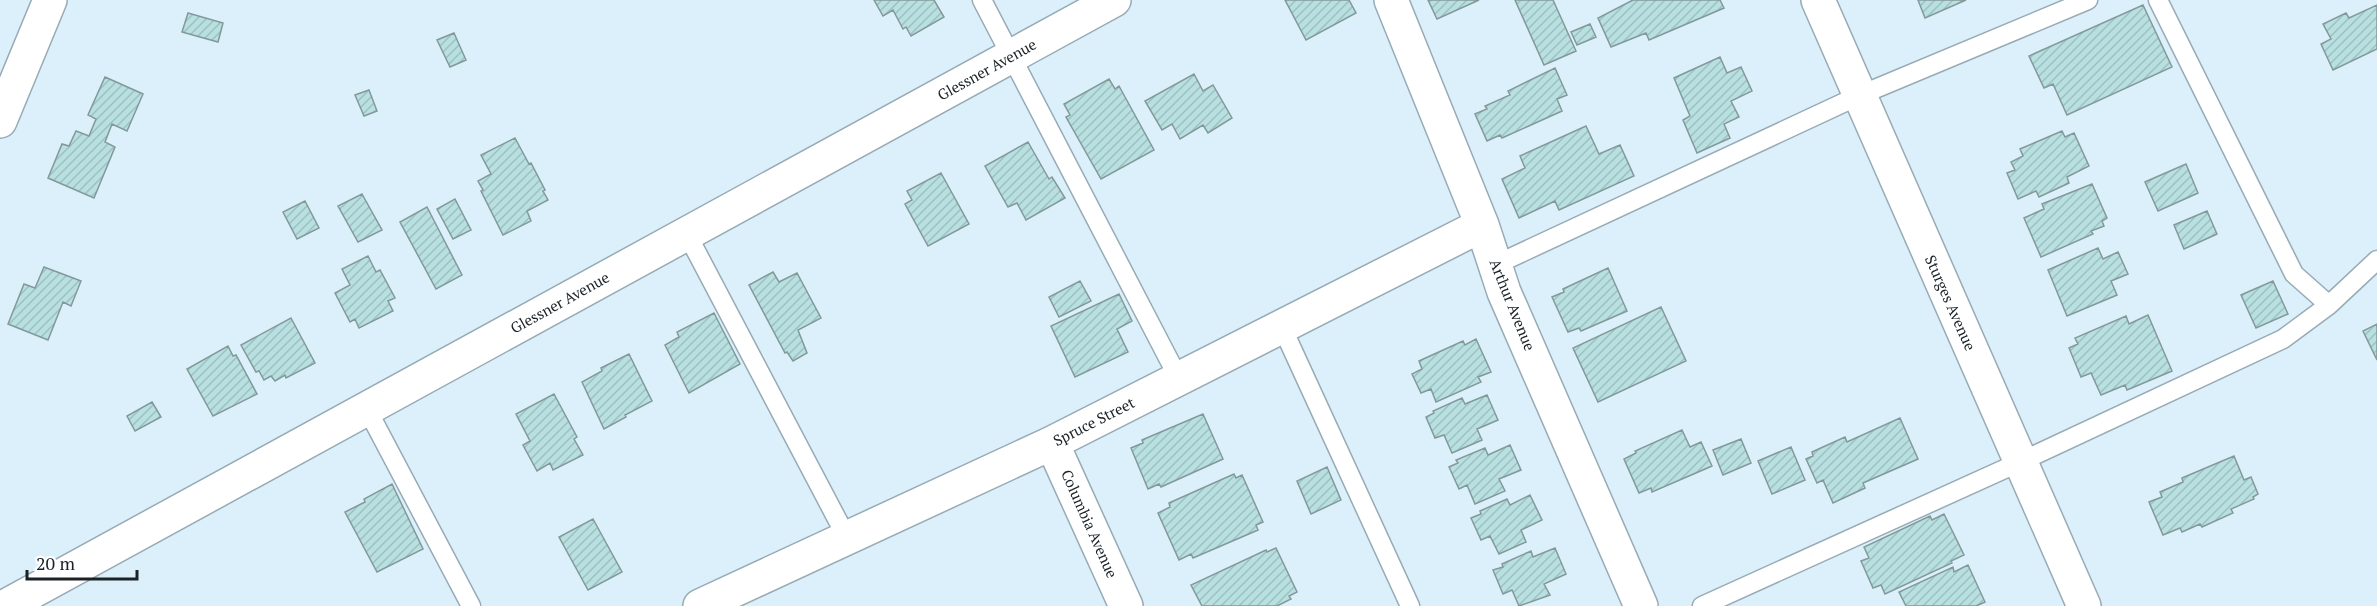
<svg xmlns="http://www.w3.org/2000/svg" width="2377" height="606" viewBox="0 0 2377 606" font-family="'PT Serif',serif">
<style>
.building{fill:url(#building-hatch);stroke:#829999;stroke-width:1.5}
.lines{fill:none;stroke-linecap:round;stroke-linejoin:round}
.service-casing{stroke:#97abb5;stroke-width:21}
.minor-casing{stroke:#97abb5;stroke-width:36}
.tertiary-casing{stroke:#97abb5;stroke-width:36}
.service{stroke:#fff;stroke-width:18}
.minor{stroke:#fff;stroke-width:33}
.tertiary{stroke:#fff;stroke-width:33}
.labels{text-anchor:middle;stroke-width:4.5;stroke-linejoin:round;paint-order:stroke}
.street-label{font-size:15px;fill:#1b2226;stroke:#fff}
</style>
<defs>
<pattern id="building-hatch" width="6" height="6" patternUnits="userSpaceOnUse" patternTransform="scale(1.5)"><rect width="6" height="6" fill="#b8e0e1"/><path d="M-1 1l2-2M0 6l6-6M5 7l2-2" fill="none" stroke="#9ec0c1"/></pattern>
</defs>
<rect width="100%" height="100%" fill="#dcf0fb"/>
<path class="building" d="M874,0H934L944,17L911,36L906,27L903,29L893,10L883,16Z
M1285,0H1349L1356,13L1306,40Z
M1428,0H1479L1437,19Z
M1515,0H1553L1576,51L1544,65Z
M1633,0H1720L1724,8L1649,40L1646,33L1611,47L1598,18Z
M1918,0H1966L1925,18Z
M2143,5L2172,67L2067,115L2053,84L2044,88L2029,56Z
M2377,5V49L2333,70L2321,44L2331,39L2323,24L2346,13L2349,18Z
M188,13L223,23L218,42L182,32Z
M1590,24L1596,37L1577,45L1571,32Z
M454,33L466,60L450,67L437,40Z
M1720,57L1727,73L1741,67L1752,91L1731,101L1739,117L1724,124L1730,138L1697,153L1683,120L1690,116L1674,78Z
M1555,68L1567,95L1557,99L1562,111L1502,138L1500,135L1487,141L1475,114L1487,109L1485,106L1510,95L1508,91Z
M1194,74L1203,91L1213,85L1232,118L1208,133L1203,125L1180,139L1172,124L1162,130L1145,101Z
M105,77L143,94L127,131L112,124L105,142L115,147L94,198L48,178L62,144L69,146L76,131L89,136L96,119L88,115Z
M1109,79L1115,89L1119,86L1154,150L1101,179L1066,117L1070,115L1064,104Z
M369,90L377,111L364,116L355,95Z
M1586,126L1599,154L1620,145L1634,176L1559,210L1555,201L1519,218L1502,179L1525,168L1520,156Z
M2062,131L2065,137L2074,133L2089,166L2067,177L2069,183L2039,197L2036,191L2018,199L2007,173L2015,170L2011,162L2023,156L2020,149Z
M515,138L529,164L531,163L545,190L543,191L548,200L527,211L531,221L503,235L481,191L483,190L478,181L491,174L481,155Z
M1028,142L1049,179L1052,177L1065,198L1026,220L1017,203L1008,207L985,166Z
M2186,164L2198,193L2158,211L2145,182Z
M941,173L969,224L928,246L905,204L912,200L907,191Z
M2092,184L2107,218L2102,221L2104,226L2091,231L2093,234L2041,257L2024,218L2044,209L2042,204Z
M362,194L382,230L358,242L338,206Z
M455,199L471,230L453,239L437,209Z
M305,201L319,228L297,239L283,212Z
M427,207L462,275L436,289L400,222Z
M2207,211L2217,234L2184,249L2174,225Z
M2098,248L2103,259L2118,252L2128,274L2111,281L2117,295L2067,316L2048,270Z
M368,256L376,272L380,270L395,298L388,301L393,311L359,328L355,319L350,322L335,293L350,285L342,269Z
M44,267L81,281L71,306L63,302L48,340L8,324L24,284L35,288Z
M1608,268L1627,311L1581,331L1579,328L1568,332L1552,297L1564,292L1563,289Z
M773,272L779,282L797,273L821,318L798,330L807,353L793,361L787,352L785,353L749,285Z
M1080,281L1091,301L1059,317L1049,297Z
M2273,281L2288,314L2256,328L2241,295Z
M1119,294L1132,321L1117,329L1128,352L1075,377L1051,326Z
M1661,307L1686,361L1598,402L1573,348Z
M714,313L740,364L689,393L665,345L679,337L677,332Z
M2148,315L2172,371L2127,390L2125,385L2101,395L2091,373L2081,377L2069,348L2078,344L2075,338L2126,316L2129,324Z
M291,318L315,363L286,378L285,375L275,381L271,376L264,380L259,371L256,372L241,345Z
M2377,324V360L2363,331Z
M1476,339L1491,372L1478,377L1481,382L1436,402L1431,389L1421,393L1412,374L1422,369L1419,361L1463,341L1465,345Z
M228,346L233,356L236,355L257,394L213,416L187,369Z
M629,354L652,401L625,415L626,417L604,429L582,382L602,371L601,368Z
M554,394L577,437L574,439L583,455L553,470L550,463L537,471L523,445L530,441L516,414Z
M1487,395L1498,420L1477,429L1482,440L1452,453L1444,435L1435,438L1426,417L1434,413L1433,411L1462,398L1465,404Z
M152,402L161,417L135,431L127,416Z
M1203,414L1223,459L1161,487L1159,484L1148,489L1131,448L1143,443L1142,440Z
M1900,418L1918,459L1863,483L1865,488L1833,503L1823,480L1817,483L1806,459L1813,456L1812,452L1845,437L1847,442Z
M1682,430L1690,447L1701,442L1712,466L1652,492L1651,488L1639,493L1624,459L1636,453L1635,451Z
M1741,439L1751,463L1723,475L1713,450Z
M1510,445L1521,470L1499,479L1505,491L1475,504L1467,485L1459,489L1449,467L1458,463L1456,460L1485,448L1488,455Z
M1791,447L1805,480L1772,494L1758,461Z
M2234,456L2244,480L2251,477L2258,494L2253,497L2254,499L2231,509L2233,513L2202,527L2200,524L2182,532L2180,528L2163,535L2149,502L2162,497L2160,492L2183,482L2182,478Z
M1327,467L1341,500L1311,514L1297,481Z
M1234,474L1236,478L1242,475L1263,522L1256,525L1258,530L1193,558L1191,554L1179,560L1158,513L1170,507L1169,503Z
M392,484L423,549L377,572L345,512L365,502L364,499Z
M1530,495L1542,520L1521,530L1526,542L1499,554L1490,536L1481,540L1471,518L1481,514L1480,511L1507,499L1510,505Z
M1944,514L1964,555L1951,561L1952,563L1885,594L1881,585L1873,588L1861,561L1869,558L1864,547L1930,516L1932,520Z
M593,519L622,572L588,590L559,537Z
M1276,548L1297,592L1289,596L1291,599L1277,606H1202L1191,585L1266,550L1267,552Z
M1555,548L1566,574L1544,584L1550,595L1519,606L1512,590L1503,594L1493,570L1503,567L1502,564L1531,551L1533,557Z
M1968,565L1985,602L1976,606H1906L1899,592L1953,567L1954,572Z"/>
<g class="lines">
<g class="service-casing">
<path id="service" d="M982,0L1179,379
M2158,0L2294,274L2329,305
M687,234L847,538
M1495,265L1858,96L2088,0
M1282,327L1410,606
M367,409L471,606
M1702,606L2020,462L2283,339L2329,305L2377,260"/>
</g>
<g class="minor-casing">
<path id="minor" d="M1391,0L1482,225L1504,292L1641,606
M0,121L50,0
M1052,443L1126,606
M700,606L1052,443L1482,225"/>
</g>
<g class="tertiary-casing">
<path id="tertiary" d="M1818,0L2084,606
M6,606L1114,0"/>
</g>
<use href="#service" class="service"/>
<use href="#minor" class="minor"/>
<use href="#tertiary" class="tertiary"/>
</g>
<g class="labels">
<g class="street-label">
<text transform="translate(987 70) rotate(-29)" y="5">Glessner Avenue</text>
<text transform="translate(560 303) rotate(-29)" y="5">Glessner Avenue</text>
<text transform="translate(1950 303) rotate(66)" y="5">Sturges Avenue</text>
<text transform="translate(1512 305) rotate(68)" y="5">Arthur Avenue</text>
<text transform="translate(1094 422) rotate(-27)" y="5">Spruce Street</text>
<text transform="translate(1089 524) rotate(66)" y="5">Columbia Avenue</text>
</g>
</g>
<path d="M27 570v9h110v-9" fill="none" stroke="#1b2226" stroke-width="3"/>
<text x="36" y="570" font-size="18" fill="#1b2226" stroke="#ffffff" stroke-width="4.5" paint-order="stroke">20 m</text>
</svg>
